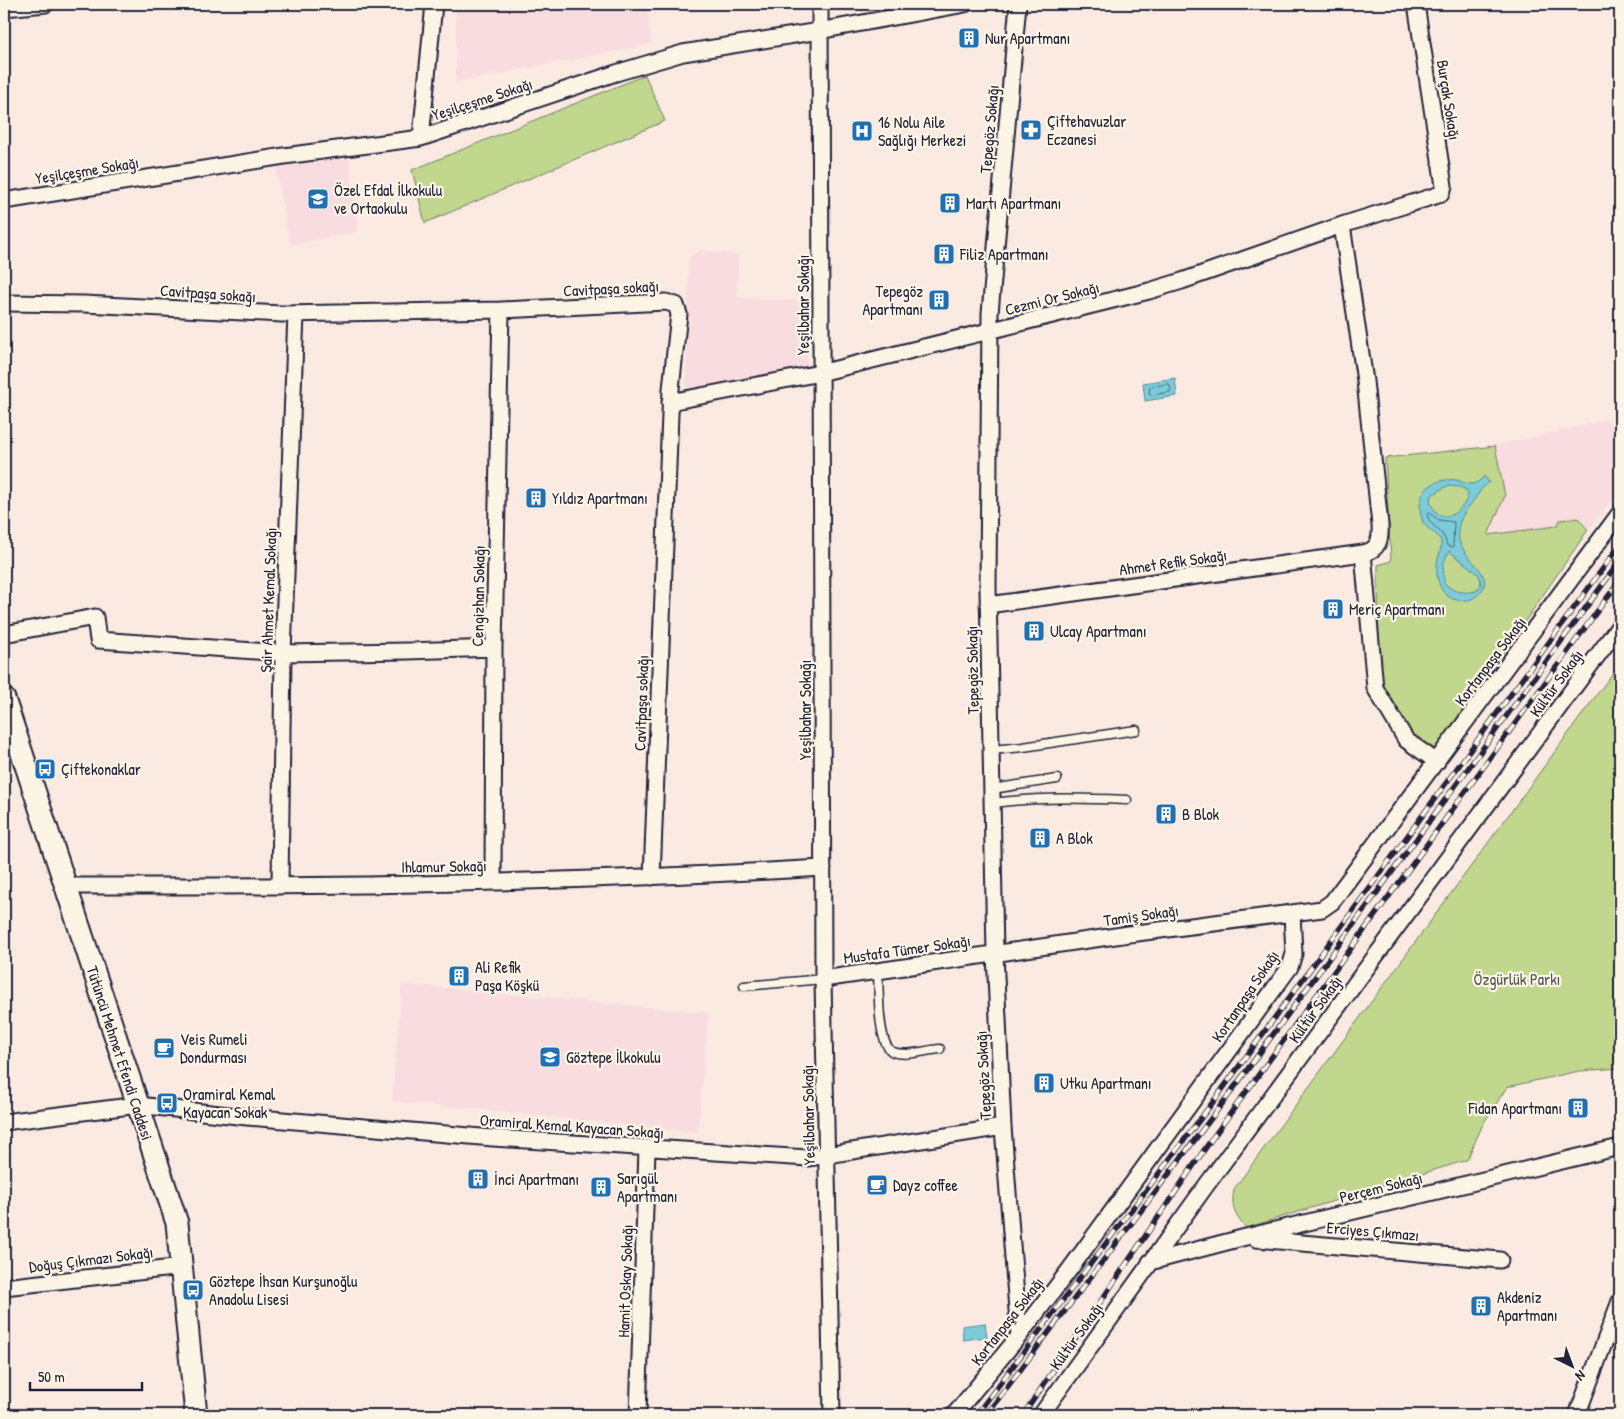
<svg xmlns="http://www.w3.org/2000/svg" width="1624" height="1419" viewBox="0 0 1624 1419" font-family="'Patrick Hand',sans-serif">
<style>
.built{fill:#f8dcdf}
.green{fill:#c0d78d;stroke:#717c64}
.water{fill:#7ccbd9;stroke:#58879a;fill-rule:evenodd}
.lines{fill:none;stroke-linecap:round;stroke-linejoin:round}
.shore{stroke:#46667a;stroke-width:1}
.lane-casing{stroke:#22223b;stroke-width:11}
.street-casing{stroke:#22223b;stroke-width:19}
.secondary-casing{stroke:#22223b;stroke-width:25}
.lane{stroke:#fcf5e5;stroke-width:8}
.street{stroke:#fcf5e5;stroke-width:15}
.secondary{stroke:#fcf5e5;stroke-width:21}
.rail-casing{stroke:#22223b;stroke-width:5.5}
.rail{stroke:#fcf5e5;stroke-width:4;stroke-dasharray:11;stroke-linecap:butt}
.labels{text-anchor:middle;stroke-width:4.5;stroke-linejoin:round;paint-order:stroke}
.poi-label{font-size:16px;fill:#22223b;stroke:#fcf5e5;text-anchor:start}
.street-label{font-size:16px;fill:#22223b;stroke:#fcf5e5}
.park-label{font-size:16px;fill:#515854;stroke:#fcf5e5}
</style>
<rect width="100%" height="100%" fill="#faeae2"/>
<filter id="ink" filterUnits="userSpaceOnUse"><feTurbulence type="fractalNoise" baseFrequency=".02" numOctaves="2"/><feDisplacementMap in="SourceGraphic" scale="10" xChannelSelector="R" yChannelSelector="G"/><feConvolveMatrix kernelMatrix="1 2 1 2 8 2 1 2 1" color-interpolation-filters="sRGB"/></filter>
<g filter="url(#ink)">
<path class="built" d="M456,4H647L651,44L456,82Z
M348,152L358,231L290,245L276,166Z
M700,250L738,254L737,298L811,301L807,367L686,390L689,257Z
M1611,418L1620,421V489L1588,530L1578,518L1557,526L1488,535L1505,496L1495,446Z
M402,984L708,1013L698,1132L392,1101Z"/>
<path class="green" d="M645,75L665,121L425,223L412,170Z
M1495,446L1505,496L1488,535L1557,526L1560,520L1578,518L1588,530L1436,750L1415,746L1379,683L1378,565L1391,561L1385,458Z
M1620,663V1068L1579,1071L1507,1087L1483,1124L1467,1160L1246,1228C1234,1215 1231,1207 1234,1189Z"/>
<path class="water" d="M1175,378L1177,396L1145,401L1143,383Z
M1484,476L1489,482C1480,489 1477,497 1470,505C1434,549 1491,563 1484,586C1481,593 1475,599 1467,600C1444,604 1435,583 1437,564C1438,556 1442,549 1441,541C1437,533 1427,530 1423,522C1413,496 1429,477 1456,480C1461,481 1466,484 1471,484C1476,484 1481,480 1484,476ZM1447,486L1460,487L1466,490L1468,494C1464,514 1438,528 1430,501L1432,495ZM1449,551L1477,573L1480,577L1481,585L1476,591C1465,594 1451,592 1444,582L1443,564Z
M985,1323L987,1337L963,1340L962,1326Z"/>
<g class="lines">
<path class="shore" d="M1169,384L1171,389L1170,392L1152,395L1149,393L1150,387Z
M1429,513L1439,520L1454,522L1453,547L1447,546C1444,528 1431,529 1427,515Z"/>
<g class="lane-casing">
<path id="lane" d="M992,750L1023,747L1136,730
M992,789L1057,779
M993,803C1039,797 1080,798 1127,800
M878,971C879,988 877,1045 893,1052C906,1057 926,1050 940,1049
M744,986L823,979"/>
</g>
<g class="street-casing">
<path id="street" d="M820,4L823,979L832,1415
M1018,4L990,313L988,588L995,954L1003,1127L1019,1336
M4,8L46,4
M421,138L434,4
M4,201L284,156L421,138L616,73L683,53L819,31L965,4
M4,303L84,304L282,314L501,310L666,302L676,305L679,314L671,389L652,877
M670,402L820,373L1149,291L1182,281L1342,225L1441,194L1444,186L1416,4
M1363,553L1375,688L1406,740L1437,762
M988,605L1363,553C1379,550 1381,539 1380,525L1365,381L1342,225
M4,634L95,617L98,640L283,653L408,651L494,648
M493,882L494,648L501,310
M65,886C196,886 327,887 458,883C580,880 702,875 823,868
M280,886L283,653L296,314
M823,979L1129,934L1292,913
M4,1122L138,1105L247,1117L493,1138L808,1158L1003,1127
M1256,1239L1500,1260
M1150,1262L1242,1238L1620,1147
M4,1287L182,1267
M638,1415L647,1149
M954,1415L1019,1336L1070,1269L1290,967L1294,954L1292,913L1322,909L1332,902L1620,513
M1041,1415L1205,1187L1620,625
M1577,1415L1620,1301"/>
</g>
<g class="secondary-casing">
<path id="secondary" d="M4,699L177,1223L196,1415"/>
</g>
<use href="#lane" class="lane"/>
<use href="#street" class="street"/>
<use href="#secondary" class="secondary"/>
<g class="rail-casing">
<path id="rail" d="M976,1415L1216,1098L1620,545
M986,1415L1228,1096L1620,561
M1023,1415L1211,1140L1620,580"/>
</g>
<use href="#rail" class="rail"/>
</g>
</g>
<defs>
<g id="building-square" transform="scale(1.125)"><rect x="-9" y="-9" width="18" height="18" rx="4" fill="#1f6fb2" stroke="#fcf5e5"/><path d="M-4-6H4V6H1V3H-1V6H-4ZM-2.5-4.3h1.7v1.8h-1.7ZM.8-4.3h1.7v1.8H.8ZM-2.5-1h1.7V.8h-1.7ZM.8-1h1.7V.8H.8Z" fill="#fff"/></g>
<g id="pharmacy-square" transform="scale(1.125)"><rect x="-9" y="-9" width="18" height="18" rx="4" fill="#1f6fb2" stroke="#fcf5e5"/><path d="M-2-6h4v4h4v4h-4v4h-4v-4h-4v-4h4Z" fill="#fff"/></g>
<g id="hospital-square" transform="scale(1.125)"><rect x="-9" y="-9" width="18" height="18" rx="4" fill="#1f6fb2" stroke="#fcf5e5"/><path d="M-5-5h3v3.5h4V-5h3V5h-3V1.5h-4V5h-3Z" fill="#fff"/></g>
<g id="school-square" transform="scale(1.125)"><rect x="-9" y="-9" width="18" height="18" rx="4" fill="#1f6fb2" stroke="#fcf5e5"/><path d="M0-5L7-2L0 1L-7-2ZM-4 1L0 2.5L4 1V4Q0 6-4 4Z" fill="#fff"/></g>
<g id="bus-square" transform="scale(1.125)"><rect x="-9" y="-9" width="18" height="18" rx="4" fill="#1f6fb2" stroke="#fcf5e5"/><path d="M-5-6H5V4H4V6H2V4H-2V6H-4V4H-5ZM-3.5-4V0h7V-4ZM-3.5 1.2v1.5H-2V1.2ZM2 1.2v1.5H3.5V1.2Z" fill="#fff"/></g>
<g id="cafe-square" transform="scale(1.125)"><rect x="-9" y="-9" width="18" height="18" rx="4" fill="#1f6fb2" stroke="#fcf5e5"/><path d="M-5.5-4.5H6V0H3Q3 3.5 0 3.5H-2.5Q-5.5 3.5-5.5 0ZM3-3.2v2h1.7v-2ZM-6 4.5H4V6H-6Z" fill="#fff"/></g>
</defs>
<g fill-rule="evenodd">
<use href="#building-square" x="969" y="38"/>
<use href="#pharmacy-square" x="1031" y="130"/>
<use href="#hospital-square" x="862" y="131"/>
<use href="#school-square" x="318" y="199"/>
<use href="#building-square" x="950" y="203"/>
<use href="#building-square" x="944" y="254"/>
<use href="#building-square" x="939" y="300"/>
<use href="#building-square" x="536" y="498"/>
<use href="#building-square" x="1333" y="609"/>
<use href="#building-square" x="1034" y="631"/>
<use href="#bus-square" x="45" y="769"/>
<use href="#building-square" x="1166" y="814"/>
<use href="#building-square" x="1040" y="838"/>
<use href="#building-square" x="459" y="976"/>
<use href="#cafe-square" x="164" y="1048"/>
<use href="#school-square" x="550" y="1057"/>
<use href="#building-square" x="1044" y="1083"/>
<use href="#bus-square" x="167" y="1103"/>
<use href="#building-square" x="1578" y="1108"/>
<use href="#building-square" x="478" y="1179"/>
<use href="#cafe-square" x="877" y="1185"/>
<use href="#building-square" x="601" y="1187"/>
<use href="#bus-square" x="193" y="1290"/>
<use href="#building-square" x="1481" y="1306"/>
</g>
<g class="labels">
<g class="poi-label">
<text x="985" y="44">Nur Apartmanı</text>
<text x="1047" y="127">Çiftehavuzlar<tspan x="1047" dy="18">Eczanesi</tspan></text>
<text x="878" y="128">16 Nolu Aile<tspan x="878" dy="18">Sağlığı Merkezi</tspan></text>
<text x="334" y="196">Özel Efdal İlkokulu<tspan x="334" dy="18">ve Ortaokulu</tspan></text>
<text x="966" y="209">Martı Apartmanı</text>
<text x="960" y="260">Filiz Apartmanı</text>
<text x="923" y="297" text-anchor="end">Tepegöz<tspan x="923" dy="18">Apartmanı</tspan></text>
<text x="552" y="504">Yıldız Apartmanı</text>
<text x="1349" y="615">Meriç Apartmanı</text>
<text x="1050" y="637">Ulcay Apartmanı</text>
<text x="61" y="775">Çiftekonaklar</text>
<text x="1182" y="820">B Blok</text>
<text x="1056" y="844">A Blok</text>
<text x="475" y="973">Ali Refik<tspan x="475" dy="18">Paşa Köşkü</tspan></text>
<text x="180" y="1045">Veis Rumeli<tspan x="180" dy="18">Dondurması</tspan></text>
<text x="566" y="1063">Göztepe İlkokulu</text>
<text x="1060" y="1089">Utku Apartmanı</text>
<text x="183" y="1100">Oramiral Kemal<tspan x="183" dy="18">Kayacan Sokak</tspan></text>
<text x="1562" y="1114" text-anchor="end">Fidan Apartmanı</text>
<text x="617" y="1184">Sarıgül<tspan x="617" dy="18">Apartmanı</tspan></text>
<text x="494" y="1185">İnci Apartmanı</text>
<text x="893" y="1191">Dayz coffee</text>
<text x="209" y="1287">Göztepe İhsan Kurşunoğlu<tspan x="209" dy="18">Anadolu Lisesi</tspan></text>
<text x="1497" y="1303">Akdeniz<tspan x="1497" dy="18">Apartmanı</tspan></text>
</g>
<g class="street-label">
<text transform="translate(482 99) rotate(-18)" y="6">Yeşilçeşme Sokağı</text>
<text transform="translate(1449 100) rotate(81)" y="6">Burçak Sokağı</text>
<text transform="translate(989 129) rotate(-85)" y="6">Tepegöz Sokağı</text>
<text transform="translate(87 170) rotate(-9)" y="6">Yeşilçeşme Sokağı</text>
<text transform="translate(611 288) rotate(-3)" y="6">Cavitpaşa sokağı</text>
<text transform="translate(208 293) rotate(4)" y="6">Cavitpaşa sokağı</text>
<text transform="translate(1052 298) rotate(-14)" y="6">Cezmi Or Sokağı</text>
<text transform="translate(803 305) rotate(-90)" y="6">Yeşilbahar Sokağı</text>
<text transform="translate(1173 562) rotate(-8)" y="6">Ahmet Refik Sokağı</text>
<text transform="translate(478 596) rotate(-89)" y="6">Cengizhan Sokağı</text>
<text transform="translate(268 600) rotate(-88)" y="6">Şair Ahmet Kemal Sokağı</text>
<text transform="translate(1490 661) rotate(-53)" y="6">Kortanpaşa Sokağı</text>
<text transform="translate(972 670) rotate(-91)" y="6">Tepegöz Sokağı</text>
<text transform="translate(1556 683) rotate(-54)" y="6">Kültür Sokağı</text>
<text transform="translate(641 703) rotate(-88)" y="6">Cavitpaşa sokağı</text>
<text transform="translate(805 710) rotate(-90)" y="6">Yeşilbahar Sokağı</text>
<text transform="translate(444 866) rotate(-1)" y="6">Ihlamur Sokağı</text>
<text transform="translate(1141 915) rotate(-8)" y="6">Tamiş Sokağı</text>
<text transform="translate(907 949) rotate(-8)" y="6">Mustafa Tümer Sokağı</text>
<text transform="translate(1245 996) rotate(-56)" y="6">Kortanpaşa Sokağı</text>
<text transform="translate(1315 1009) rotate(-54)" y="6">Kültür Sokağı</text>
<text transform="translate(120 1053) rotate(72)" y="6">Tütüncü Mehmet Efendi Caddesi</text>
<text transform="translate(983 1075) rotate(-93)" y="6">Tepegöz Sokağı</text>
<text transform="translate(808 1115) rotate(-91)" y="6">Yeşilbahar Sokağı</text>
<text transform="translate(572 1126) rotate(4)" y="6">Oramiral Kemal Kayacan Sokağı</text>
<text transform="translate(1381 1187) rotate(-14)" y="6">Perçem Sokağı</text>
<text transform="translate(1373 1231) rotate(5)" y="6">Erciyes Çıkmazı</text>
<text transform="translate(91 1259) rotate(-7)" y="6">Doğuş Çıkmazı Sokağı</text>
<text transform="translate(625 1281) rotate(-88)" y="6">Hamit Oskay Sokağı</text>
<text transform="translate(1007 1321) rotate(-52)" y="6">Kortanpaşa Sokağı</text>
<text transform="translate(1076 1336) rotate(-54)" y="6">Kültür Sokağı</text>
</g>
<g class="park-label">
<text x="1517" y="985">Özgürlük Parkı</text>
</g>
</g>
<rect width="1624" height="1419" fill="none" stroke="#fcf5e5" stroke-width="20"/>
<rect x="10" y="10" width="1604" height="1399" fill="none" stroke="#22223b" stroke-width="2" filter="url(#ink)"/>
<g transform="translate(1572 1366) rotate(138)" stroke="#fcf5e5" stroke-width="4" paint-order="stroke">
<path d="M0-4L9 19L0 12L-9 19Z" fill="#22223b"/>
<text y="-8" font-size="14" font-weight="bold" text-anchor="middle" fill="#22223b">N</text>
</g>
<path d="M30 1382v8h112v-8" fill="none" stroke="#22223b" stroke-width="2.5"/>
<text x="38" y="1382" font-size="15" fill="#22223b" stroke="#fcf5e5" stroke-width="4" paint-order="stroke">50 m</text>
</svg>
